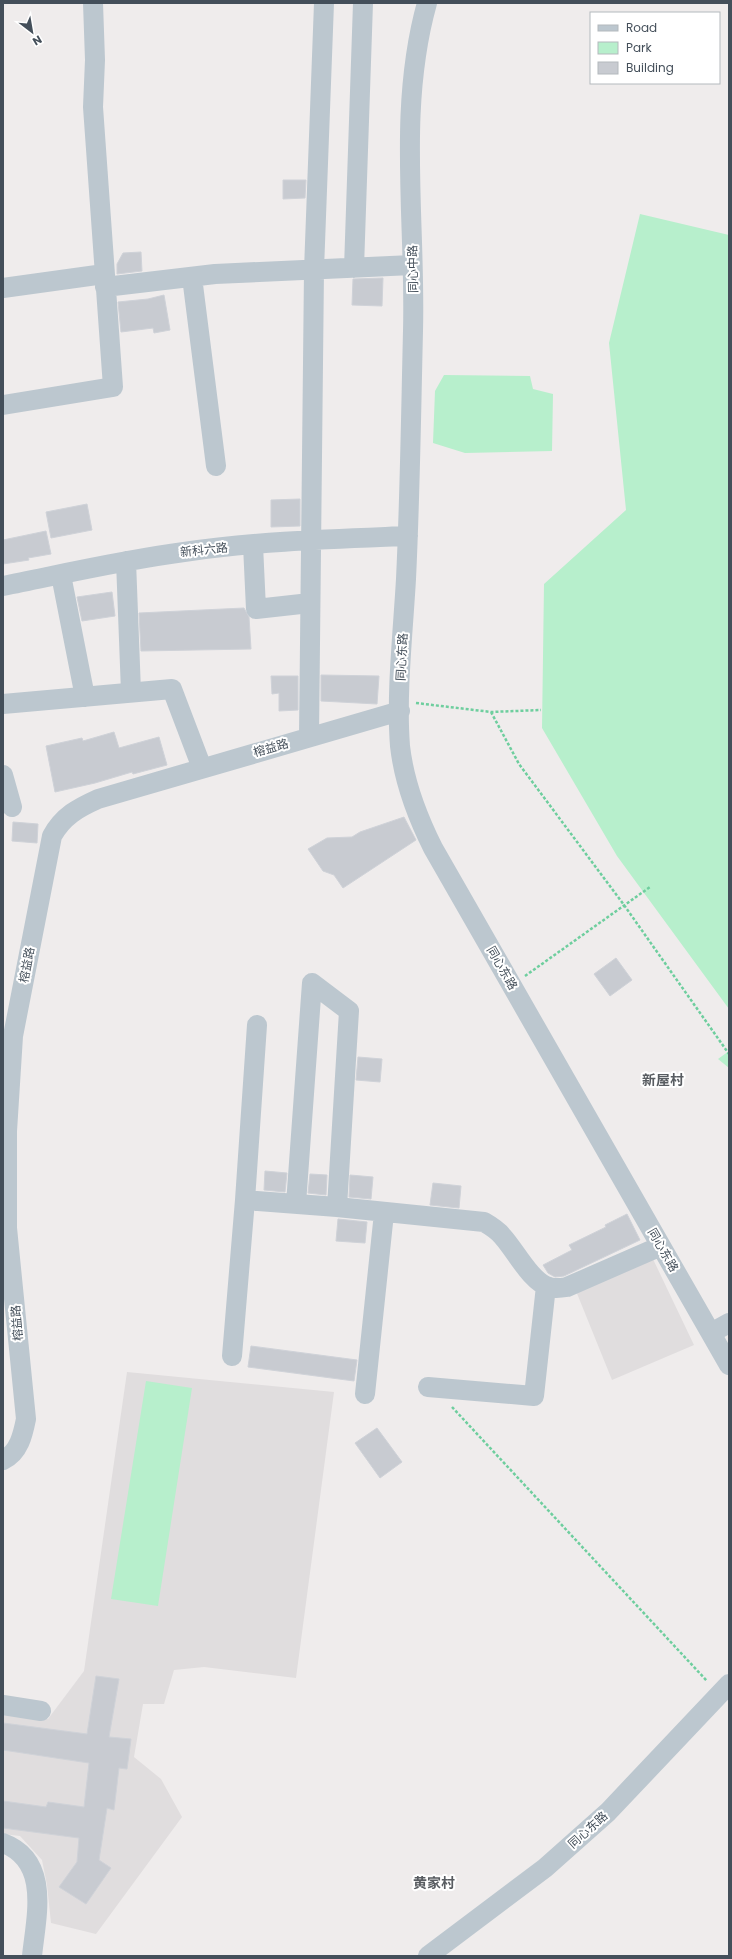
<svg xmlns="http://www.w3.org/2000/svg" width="732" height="1959" viewBox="0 0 732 1959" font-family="Poppins,'Noto Sans SC',sans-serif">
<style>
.education{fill:#e0ddde}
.green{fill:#b7efcc}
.building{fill:#c8cbd1;stroke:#cfd2d8}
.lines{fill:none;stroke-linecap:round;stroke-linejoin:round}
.path{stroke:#6ece9e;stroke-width:2.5;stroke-dasharray:3 2;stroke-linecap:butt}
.minor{stroke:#bcc7cf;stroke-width:20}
.labels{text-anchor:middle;stroke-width:4;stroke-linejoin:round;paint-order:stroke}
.street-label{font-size:12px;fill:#444f5a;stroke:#fff}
.quarter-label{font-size:14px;font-weight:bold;fill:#585c61;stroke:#fff}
</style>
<rect width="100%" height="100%" fill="#efecec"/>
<path class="education" d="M652,1257L694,1345L612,1380L576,1291Z
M127,1372L334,1392L296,1678L204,1667L174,1670L164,1704H143L134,1757L161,1779L182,1817L96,1934L51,1923L47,1885L42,1860L20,1836L3,1834V1713L48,1719L84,1671Z"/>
<path class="green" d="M640,214L729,235V1009L617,856L542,728L544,584L626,510L609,343Z
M444,375L530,376L533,389L553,394L552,451L465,453L433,443L435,391Z
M729,1051V1068L718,1059Z
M146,1381L192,1388L158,1606L111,1599Z"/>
<path class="building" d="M283,180H306L305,198L283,199Z
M141,252L142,271L117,274V264L123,253Z
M383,278L382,306L352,305L353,279Z
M164,295L170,330L154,333L153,328L121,332L118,302L148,299Z
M300,499V526L271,527V500Z
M87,504L92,530L51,538L46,512Z
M46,531L51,554L28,558L29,560L3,564V540Z
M112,592L115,616L82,621L77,597Z
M244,608L249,617L251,649L141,651L139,613Z
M321,675L379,676L377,704L321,701Z
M271,676H298V710L279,711V693L272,694Z
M114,732L119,748L159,737L167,765L133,774L132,772L95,783L55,792L46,746L82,738L83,741Z
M404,817L416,840L343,888L334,875L323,871L308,849L327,838L352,837L360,832Z
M13,822L38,824L37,843L12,841Z
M616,958L632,980L610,996L594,974Z
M358,1057L382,1059L380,1082L356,1080Z
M265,1171L287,1173L285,1192L264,1190Z
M310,1174L327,1175L326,1195L308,1193Z
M350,1175L373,1177L371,1199L349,1197Z
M433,1183L461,1186L459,1208L430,1205Z
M627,1214L640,1240L564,1276L555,1277L548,1273L543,1265L572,1250L569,1245L606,1227L605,1225Z
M338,1219L367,1222L365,1243L336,1241Z
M251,1346L357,1360L354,1381L248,1367Z
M377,1428L402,1462L380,1478L355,1443Z
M96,1676L119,1679L109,1737L131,1739L127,1769L119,1768L114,1810L107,1808L99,1860L111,1868L86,1904L59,1887L77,1862L79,1838L3,1828V1801L46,1807L48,1802L84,1807L89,1763L3,1750V1723L87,1734Z"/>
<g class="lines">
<path class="path" d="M416,703L491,712L541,710
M491,712L519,764L624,905L729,1054
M525,976L650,887
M452,1407L707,1681"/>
<path class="minor" d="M427,3C397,110 416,222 413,331C411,414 410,497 406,579C403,632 396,694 400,746C404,782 417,816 433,848L729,1365
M354,268L363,3
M192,277L216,466
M105,287L215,274L412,265
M3,288L104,274
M3,405L113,387L93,107L95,60L93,3
M253,545L256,609L310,603
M126,561L131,692
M61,575L85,697
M3,586C63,574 123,560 184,552C258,541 333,539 408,536
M3,704L172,689L202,768
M309,737L314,270L324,3
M3,775L12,807
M257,1025L245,1200L337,1207L484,1222C491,1226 498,1230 503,1237C515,1250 531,1282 549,1287C555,1289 561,1288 567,1287L661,1246
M296,1204L312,983L349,1011L337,1207
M711,1333L729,1323
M232,1356L245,1200
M428,1387L534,1396L546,1286
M365,1394L384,1213
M3,1460C19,1453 23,1434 26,1419L7,1228V1131L13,1036L52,836C63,816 78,808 98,799L400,711
M3,1705L41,1711
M3,1843C51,1861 36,1917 32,1956
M428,1956L545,1868L608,1812L729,1684"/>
</g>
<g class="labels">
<g class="street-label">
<text transform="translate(413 269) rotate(-91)" y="4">同心中路</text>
<text transform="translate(204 550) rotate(-6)" y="4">新科六路</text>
<text transform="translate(402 657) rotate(-87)" y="4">同心东路</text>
<text transform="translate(271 748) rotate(-16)" y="4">榕益路</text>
<text transform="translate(27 965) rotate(-79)" y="4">榕益路</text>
<text transform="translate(502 968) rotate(60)" y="4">同心东路</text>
<text transform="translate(663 1250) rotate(60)" y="4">同心东路</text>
<text transform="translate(17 1323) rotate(-95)" y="4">榕益路</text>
<text transform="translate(588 1830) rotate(-42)" y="4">同心东路</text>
</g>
<g class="quarter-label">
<text x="663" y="1085">新屋村</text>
<text x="434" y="1888">黄家村</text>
</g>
</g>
<rect width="732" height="1959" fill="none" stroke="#444f5a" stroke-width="8"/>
<rect x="590" y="12" width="130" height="72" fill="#ffffff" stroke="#b4b9bd"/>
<rect x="598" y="25" width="20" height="6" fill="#bcc7cf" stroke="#b4b9bd"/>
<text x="626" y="32" font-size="12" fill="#444f5a">Road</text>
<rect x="598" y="42" width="20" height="12" fill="#b7efcc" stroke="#b4b9bd"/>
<text x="626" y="52" font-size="12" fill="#444f5a">Park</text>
<rect x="598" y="62" width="20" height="12" fill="#c8cbd1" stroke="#b4b9bd"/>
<text x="626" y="72" font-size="12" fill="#444f5a">Building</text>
<g transform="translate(32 32) rotate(149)" stroke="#ffffff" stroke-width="3" paint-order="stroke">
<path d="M0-3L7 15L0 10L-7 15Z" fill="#444f5a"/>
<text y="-6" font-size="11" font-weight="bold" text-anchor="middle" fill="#444f5a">N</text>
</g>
</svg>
